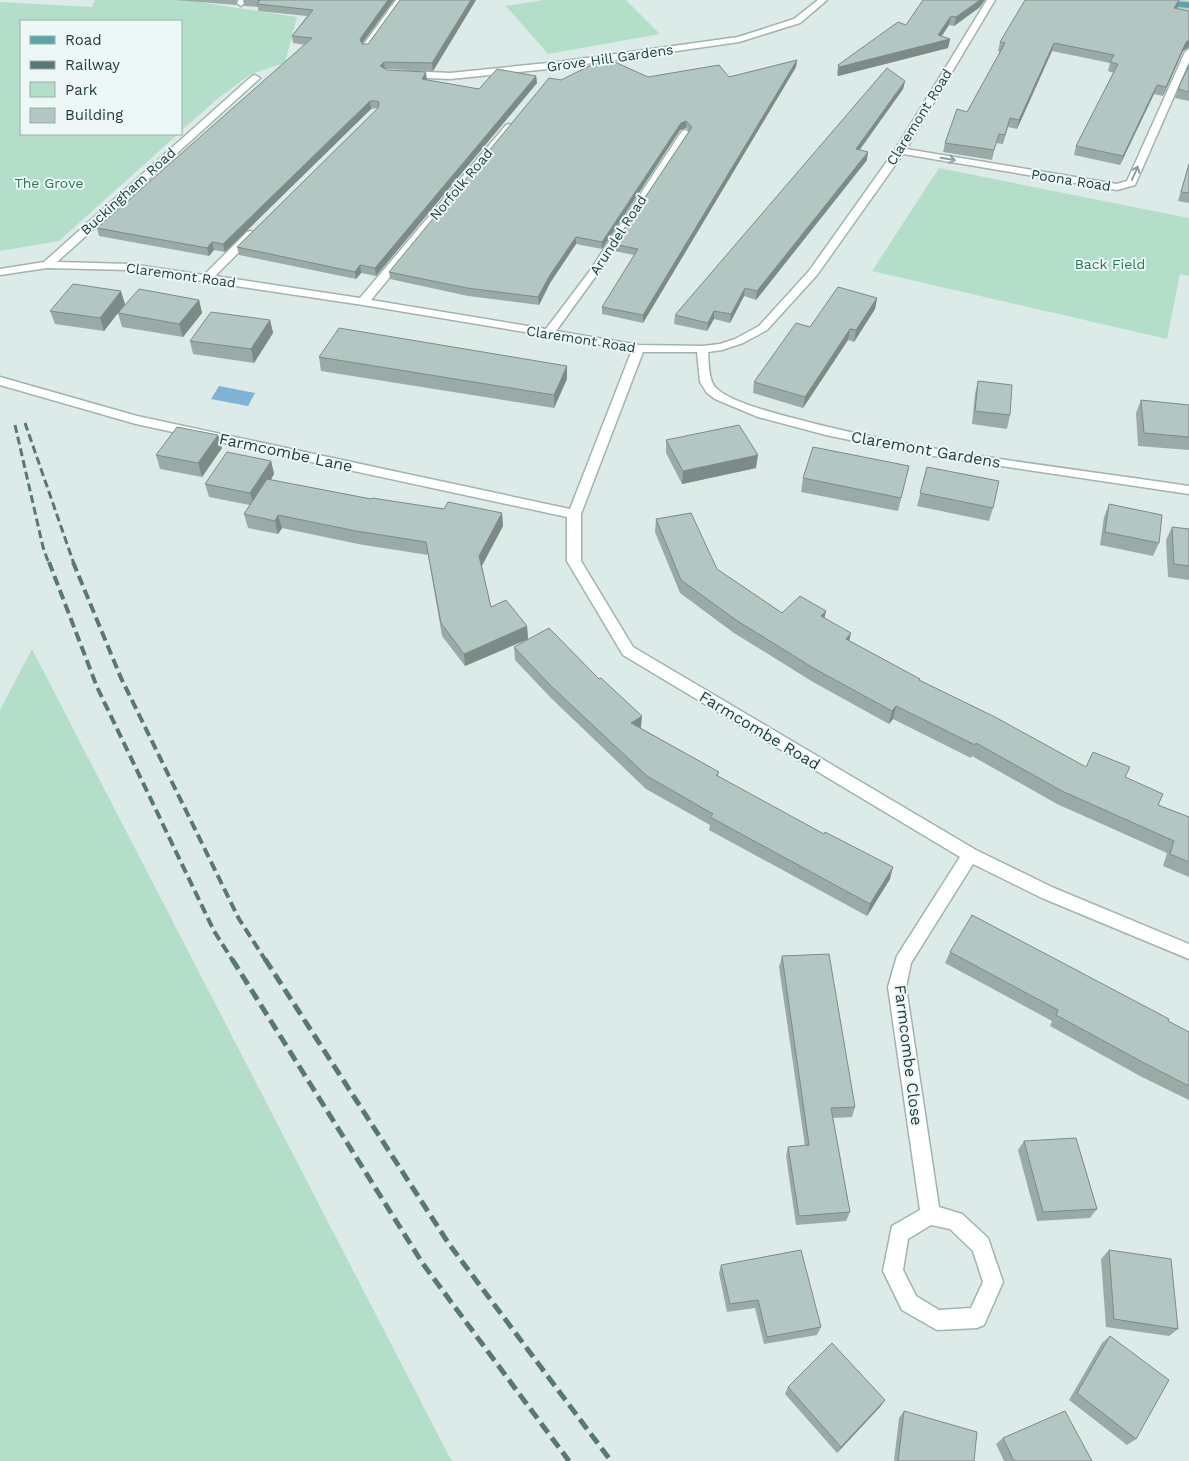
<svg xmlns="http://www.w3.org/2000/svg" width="1189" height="1461" viewBox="0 0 1189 1461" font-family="'Work Sans',sans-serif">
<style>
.green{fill:#b3dfca}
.water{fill:#7eb2d7}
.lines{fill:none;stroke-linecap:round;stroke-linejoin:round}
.minor-casing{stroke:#a0b3b1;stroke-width:3}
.major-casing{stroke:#c0c8c8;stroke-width:3}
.minor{fill:#fff;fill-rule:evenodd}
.major{fill:#5da5a5;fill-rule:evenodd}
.rail-far2{stroke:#577877;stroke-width:3;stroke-dasharray:8 4;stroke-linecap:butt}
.rail-far1{stroke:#577877;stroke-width:4;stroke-dasharray:10 5;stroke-linecap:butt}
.rail{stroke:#577877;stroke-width:5;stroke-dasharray:12 6;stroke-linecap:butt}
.wall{fill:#99aaa7}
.shaded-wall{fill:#7d8b88}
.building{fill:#b2c6c2;stroke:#7d8b88}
.oneway{stroke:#8e9d9d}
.labels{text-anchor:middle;stroke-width:4;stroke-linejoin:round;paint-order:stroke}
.far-street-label{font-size:14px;fill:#1d3b3b;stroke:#edf7f5}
.far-park-label{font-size:14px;fill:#247659;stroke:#edf7f5}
.street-label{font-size:16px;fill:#1d3b3b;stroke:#edf7f5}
</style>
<rect width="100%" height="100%" fill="#ddebe8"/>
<path class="green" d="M95,0H186L297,17L285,63L251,74L216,100L181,131V21H21V134H178L59,241L0,251V2L92,7Z
M544,0H626L660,34L548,54L506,6Z
M939,168L1189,218V276L1180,274L1167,339L872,271Z
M32,649L449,1456L453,1461H0V710Z"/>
<path class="water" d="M219,386L255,393L248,406L211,399Z"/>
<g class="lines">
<g class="minor-casing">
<path id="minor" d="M239,0H248L241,6L237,3Z
M396,0H404L371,46H365L364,44Z
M818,0H827L800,23L739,42L558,68L450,79L407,77L402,74L407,71L450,73L558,62L738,37L794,19Z
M987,0H995L906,149L1117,184L1127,181L1185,52L1189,49V62L1135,185L1117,190L903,154L817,275L767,330L743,343L722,350L708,352C709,362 708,380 716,388C730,402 774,413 793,418C923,453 1057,466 1189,486V494L907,452L826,435L758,417L715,399L707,393L700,382L697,352H643L581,514V561L633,647L976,850L1054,888L1189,944V959L1042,898L973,864L911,963L906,987L939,1207L962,1214L988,1238L1003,1282L984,1325L977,1328L937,1330L902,1310L883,1271L892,1226L920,1210L888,987L897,956L960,857L623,655L567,561V517L136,424L0,385V377L137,416L570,509L632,350L363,305L130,270L47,268L0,275V269L44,262L252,76L255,75L260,78L258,80L57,262L130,264L204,275L247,232L251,231L256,234L255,236L215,276L360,298L506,125L509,124L514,127L512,129L371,300L546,329L589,272L682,131L685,130L690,133L598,273L556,331L639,345L702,346L720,344L735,339L759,326L809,271L895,150ZM931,1225L950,1229L973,1251L983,1282L971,1308L939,1310L916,1296L903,1270L908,1239Z"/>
</g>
<g class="major-casing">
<path id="major" d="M1139,0L1189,2V8L1143,3Z"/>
</g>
<use href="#minor" class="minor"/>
<use href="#major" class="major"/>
<path class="rail-far2" d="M25,423L74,564
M15,425L43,547L49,564"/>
<path class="rail-far1" d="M49,562L97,687L214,931L233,961
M73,562L121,678L239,919L266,961"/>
<path class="rail" d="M232,959L423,1264L569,1461
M265,959L449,1244L611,1461"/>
</g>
<path class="wall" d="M175,0H237L236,2L237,5Z
M243,0H394L362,44H368L400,0H476L433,71L385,69L387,70L427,80L479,89L536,76L537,83L376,276L361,273L356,279L239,255L237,247L378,108L371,109L225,252L214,250L209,256L99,236L97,228L305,45L293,43L292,36L307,16L258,11V7L244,6Z
M980,7L954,26L949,25L942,36L950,39L948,48L838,76L837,74L838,65L906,25Z
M1176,9L1189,11V47L1183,51L1163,96L1154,94L1120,165L1074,155L1076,146L1114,73L1108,71L1110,63L1052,51L1017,129L1008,127L1003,144L996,143L992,160L943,152L945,143L967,112L1000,52L998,51L1000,42Z
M797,60L796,67L643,323L602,314V307L634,255L614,251V244L689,131L686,128L680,130L602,249L576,244L550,283L539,305L468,296L390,279L389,272L561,80L648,77H729Z
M1189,65V101L1175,98L1178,89Z
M905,81L903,89L860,150L867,160L756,300L744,296L730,323L714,319L707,331L674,324L675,315Z
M1189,163V203L1178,201Z
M877,298L875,309L854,342L848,340L803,408L753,393L754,382L810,327Z
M199,300L202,313L183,337L122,327L118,313Z
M125,304L104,331L55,324L50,311Z
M270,320L273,333L254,363L193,354L190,341Z
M319,357L567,366V379L554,408L321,371Z
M978,381L1010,415L1007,429L972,424L975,394Z
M1141,400L1189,405V450L1138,446L1136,413Z
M218,435L222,448L202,477L160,469L156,455Z
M666,440L756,468L682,484L666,453Z
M271,461L274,474L271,480L371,499L444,509L502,513L503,526L482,566L491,607L527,626L528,639L465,666L442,636L428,555L358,544L282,528L278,534L248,528L244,514L250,505L209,497L205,484Z
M909,466L898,511L801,492L803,478Z
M927,467L993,508L989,521L917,506Z
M1109,504L1159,543L1153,556L1100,545L1104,517Z
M656,519L717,569L782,613L826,611L824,618L850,641L920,679L919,680L1086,767L1125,777L1158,805L1189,817V877L1163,866L1167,853L1057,804L972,756L971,758L893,719L889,724L813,682L734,633L680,593L655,532Z
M1172,527L1189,529V580L1168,577L1166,540Z
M514,647L641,728L719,772L718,776L890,879L867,916L709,830L710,825L646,789L551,698L515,660Z
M950,952L1168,1021L1189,1032V1100L1140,1076L1050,1026L1052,1021L945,963Z
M782,956L855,1107L852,1117L833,1118L850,1212L846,1221L796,1225L786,1156L788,1147L805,1146L779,967Z
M1024,1141L1097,1209L1090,1218L1037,1221L1018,1150Z
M1109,1250L1178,1329L1169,1336L1106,1327L1101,1259Z
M721,1265L821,1327L817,1335L764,1344L755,1308L727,1312L719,1273Z
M1110,1336L1136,1439L1127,1445L1069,1400L1102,1343Z
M788,1387L885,1400L880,1407L837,1453L785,1394Z
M904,1411L974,1461H894L899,1418Z
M1003,1438L1092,1461H1004L996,1444Z"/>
<path class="shaded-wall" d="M388,0H394L360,46V39Z
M471,0H476L433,71L432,63Z
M980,0H985L980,7L954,26L956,17Z
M1179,0L1177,9L1174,8Z
M951,16L949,25L938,41L950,39L948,48L838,76L839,67L938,35Z
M1189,40V47L1183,51L1163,96L1166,87L1186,42Z
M1054,43L1052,51L1017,129L1019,120Z
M797,60L796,67L643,323V315Z
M384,62L385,69L380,66Z
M426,72L427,80L423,87L422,79Z
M536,76L537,83L376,276L375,268Z
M905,81L903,89L854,157L856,149Z
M1157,85L1154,94L1120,165L1123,156Z
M370,101L371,109L225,252L223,244Z
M686,121V128L680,130L602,249V242L681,123Z
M868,152L867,160L756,300L757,291Z
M576,237V244L550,283L539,305L538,297L550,275Z
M212,242L214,250L209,256L207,248Z
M360,265L361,273L356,279L355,272Z
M745,288L744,296L730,323L731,314Z
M121,291L125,304L104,331L100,318Z
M877,298L875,309L854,342L856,330Z
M199,300L202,313L183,337L179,324Z
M714,311V319L707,331L708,323Z
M270,320L273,333L254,363L251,349Z
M850,329L848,340L803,408L805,397Z
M567,366V379L554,408V395Z
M218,435L222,448L202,477L198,463Z
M758,455L756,468L682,484L683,471Z
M271,461L274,474L254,506L250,493Z
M502,513L503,526L480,569L479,556Z
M278,515L282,528L278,534L275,521Z
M826,611L823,624L821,616Z
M527,626L528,639L465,666L464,654Z
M851,633L848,646L846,639Z
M896,706L893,719L889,724L892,711Z
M642,716L641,728L631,723Z
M893,867L890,879L867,916L870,904Z
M885,1400L880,1407L837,1453L841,1447Z"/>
<path class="building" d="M257,0H388L360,39L362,44H368L400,0H471L432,63L384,62L380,66L387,70L426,72L422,79L479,89L497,69L536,76L375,268L360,265L355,272L237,247L378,108L379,102L377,101H370L223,244L212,242L207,248L97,228L312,38L292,36L313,10L257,4L260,0Z
M923,0H980L956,17L951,16L938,35L950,39L839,67L838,65L898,22L906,25Z
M1025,0H1179L1174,8L1189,11V40L1186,42L1166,87L1157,85L1123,156L1076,146L1118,64L1110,62L1114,55L1054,43L1019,120L1010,118L1005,135L999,134L994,150L945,143L957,109L967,112L1005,43L1000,42Z
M606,58L648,77L719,65L729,77L797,60L643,315L602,307L638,249L614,244L692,127L686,121L681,123L602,242L576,237L550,275L538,297L467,288L389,272L549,78L561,80Z
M1189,65V92L1178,89Z
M887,68L905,81L856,149L868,152L757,291L745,288L731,314L714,311L708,323L675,315Z
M1189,164V193L1181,192Z
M73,284L121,291L100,318L50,311Z
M838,287L877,298L856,330L850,329L805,397L754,382L796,323L810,327Z
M139,289L199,300L179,324L118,313Z
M211,312L270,320L251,349L190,341Z
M339,328L567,366L554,395L319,357Z
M978,381L1012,385L1010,415L975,411Z
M1141,400L1189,405V437L1144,433Z
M739,425L758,455L683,471L666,440Z
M177,427L218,435L198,463L156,455Z
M813,447L909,466L901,498L803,478Z
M227,452L271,461L250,493L205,484Z
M927,467L999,481L993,508L920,493Z
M267,479L371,499L372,498L444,509L448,502L502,513L479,556L491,607L506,600L527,626L464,654L441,623L426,542L356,531L278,515L275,521L244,514Z
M1109,504L1162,515L1159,543L1105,532Z
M691,513L717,569L782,613L800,596L826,611L821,616L851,633L846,639L920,679L919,680L995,717L1086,767L1093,752L1130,767L1125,777L1163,794L1158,805L1189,817V862L1170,854L1174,841L1062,791L976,743L975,745L896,706L892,711L815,669L736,620L681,580L656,519Z
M1172,527L1189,529V566L1174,564Z
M549,628L599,679L601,678L642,716L631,723L719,772L716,775L824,834L825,832L893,867L870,904L710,817L713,814L647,776L550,685L514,647Z
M972,915L1169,1019L1168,1021L1189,1032V1086L1148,1065L1056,1015L1058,1010L950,952Z
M829,954L855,1107L831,1108L850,1212L799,1216L788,1147L809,1145L782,956Z
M1076,1138L1097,1209L1043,1212L1024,1141Z
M801,1250L821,1327L767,1337L758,1300L730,1304L721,1265Z
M1109,1250L1171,1259L1178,1329L1114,1319Z
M1110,1336L1169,1380L1136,1439L1077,1393Z
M832,1343L885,1400L841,1447L788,1387Z
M904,1411L977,1432L974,1461H898Z
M1065,1411L1092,1461H1014L1003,1438Z"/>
<defs><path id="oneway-shaft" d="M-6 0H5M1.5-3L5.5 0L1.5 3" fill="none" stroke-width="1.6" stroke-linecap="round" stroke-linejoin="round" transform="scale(1.25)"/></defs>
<g class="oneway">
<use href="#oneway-shaft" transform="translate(948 159) rotate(10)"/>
<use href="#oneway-shaft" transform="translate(1135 173) rotate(-66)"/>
</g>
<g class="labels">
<g class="far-street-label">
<text transform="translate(610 58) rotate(-8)" y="5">Grove Hill Gardens</text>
<text transform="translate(919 117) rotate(-58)" y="5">Claremont Road</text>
<text transform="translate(1071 180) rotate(9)" y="5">Poona Road</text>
<text transform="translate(461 184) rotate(-50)" y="5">Norfolk Road</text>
<text transform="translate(128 191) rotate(-42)" y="5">Buckingham Road</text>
<text transform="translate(618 235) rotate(-57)" y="5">Arundel Road</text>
<text transform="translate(181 275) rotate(8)" y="5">Claremont Road</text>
<text transform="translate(581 339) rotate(9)" y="5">Claremont Road</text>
</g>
<g class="far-park-label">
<text x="49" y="188">The Grove</text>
<text x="1110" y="269">Back Field</text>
</g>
<g class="street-label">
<text transform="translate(926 449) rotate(10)" y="6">Claremont Gardens</text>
<text transform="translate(286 452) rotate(12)" y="6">Farmcombe Lane</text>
<text transform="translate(760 730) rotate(31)" y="6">Farmcombe Road</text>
<text transform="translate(909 1055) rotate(83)" y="6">Farmcombe Close</text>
</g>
</g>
<rect x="20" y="20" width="162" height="115" fill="#edf7f5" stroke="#9aacab"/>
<rect x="30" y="36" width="25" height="8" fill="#5da5a5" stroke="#9aacab"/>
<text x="65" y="45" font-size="15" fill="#1d3b3b">Road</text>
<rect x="30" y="61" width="25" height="8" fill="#577877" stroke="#9aacab"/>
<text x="65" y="70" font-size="15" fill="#1d3b3b">Railway</text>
<rect x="30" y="82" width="25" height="15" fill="#b3dfca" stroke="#9aacab"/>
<text x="65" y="95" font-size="15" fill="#1d3b3b">Park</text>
<rect x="30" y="108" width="25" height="15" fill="#b2c6c2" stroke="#9aacab"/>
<text x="65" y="120" font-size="15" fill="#1d3b3b">Building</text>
</svg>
